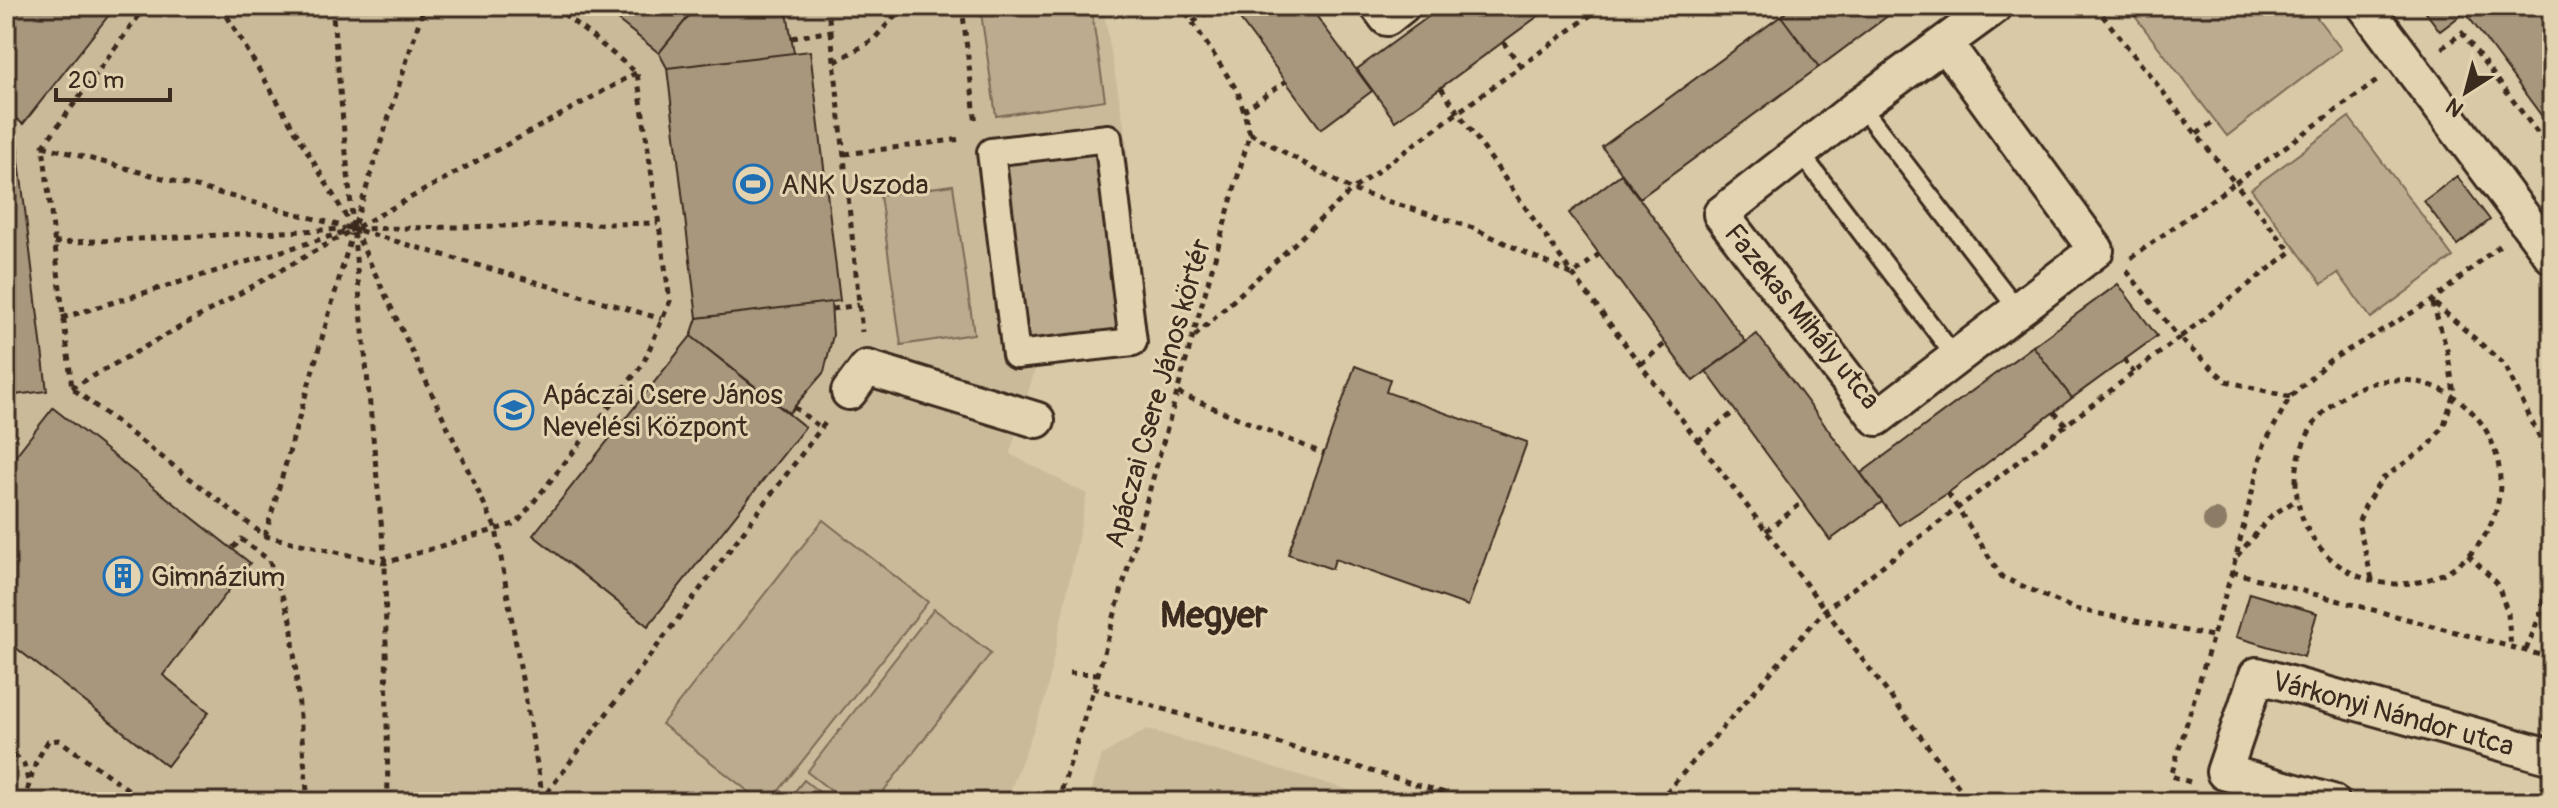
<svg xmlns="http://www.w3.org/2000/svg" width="2558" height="808" viewBox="0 0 2558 808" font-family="Pangolin,sans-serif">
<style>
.built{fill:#cbba9a}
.green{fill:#bcab8e;stroke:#7c6a56;stroke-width:2}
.building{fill:#a8977d;stroke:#3b2a1e;stroke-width:2}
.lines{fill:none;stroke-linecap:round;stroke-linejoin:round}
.service-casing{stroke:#3b2a1e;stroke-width:22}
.pedestrian-casing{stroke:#3b2a1e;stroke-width:32}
.minor-casing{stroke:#3b2a1e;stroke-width:40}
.path{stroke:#3b2a1e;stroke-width:5;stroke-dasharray:6 6;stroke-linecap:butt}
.service{stroke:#e4d3b0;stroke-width:16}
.pedestrian{stroke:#e4d3b0;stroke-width:26}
.minor{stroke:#e4d3b0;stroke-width:34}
.tree{fill:#8d7c65}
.labels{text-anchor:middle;stroke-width:6;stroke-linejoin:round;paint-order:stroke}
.poi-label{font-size:28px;fill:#3b2a1e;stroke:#e4d3b0;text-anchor:start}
.street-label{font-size:28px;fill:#3b2a1e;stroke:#e4d3b0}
.district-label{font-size:36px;font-weight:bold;fill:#3b2a1e;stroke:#e4d3b0}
</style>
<rect width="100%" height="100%" fill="#dac9a7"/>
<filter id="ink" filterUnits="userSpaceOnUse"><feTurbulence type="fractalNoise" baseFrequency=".0125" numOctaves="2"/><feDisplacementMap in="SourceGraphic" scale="16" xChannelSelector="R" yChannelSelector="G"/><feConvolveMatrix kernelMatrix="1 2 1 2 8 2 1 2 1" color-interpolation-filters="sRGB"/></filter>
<g filter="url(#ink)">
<path class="built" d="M6,6H1103L1127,142L1137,348L1036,366L1010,454L1087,494L1045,700L1006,802H6Z
M1147,729L1388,802H1088L1102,755Z"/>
<path class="green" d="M980,6H1091L1105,100L996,116Z
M2127,6H2308L2341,49L2227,136Z
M2349,117L2453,257L2371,318L2338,273L2322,284L2251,189Z
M1103,150L1125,335L1023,347L1000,161Z
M953,185L974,334L901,345L880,195Z
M823,520L928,602L770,802H762L662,724Z
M934,609L991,653L875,802H846L807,772Z
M804,780L832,802H786Z"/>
<path class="building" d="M6,6H116L23,124L6,111Z
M600,6H697L659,53Z
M697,6H783L788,18L794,53L667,68L659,53Z
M1230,6H1309L1372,91L1321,129Z
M1443,6H1552L1395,121L1357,69Z
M1794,6H1901L1819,67L1781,16Z
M2421,6H2473L2440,31Z
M2473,6H2541L2552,21V130L2465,12Z
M1781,16L1819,67L1640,198L1602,147Z
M810,51L840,301L697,318L667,68Z
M17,144L47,391L6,396V146Z
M1621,174L1746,342L1693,381L1569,213Z
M2457,176L2490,220L2457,245L2424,201Z
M2118,284L2157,336L2072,398L2033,346Z
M831,302L833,335L824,372L789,413L691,336L697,318Z
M1757,334L1882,502L1830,540L1706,371Z
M691,336L805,427L648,626L533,535Z
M2033,346L2072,398L1948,493L1899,525L1861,473Z
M1355,366L1390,379L1386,392L1527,442L1468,606L1335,559L1332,569L1288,554Z
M53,408L250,563L163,675L209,712L167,766L6,640V468Z
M2249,593L2317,613L2304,657L2236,637Z"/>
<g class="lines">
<g class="service-casing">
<path id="service" d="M1860,105L2018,310
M1800,152L1956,358"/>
</g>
<g class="pedestrian-casing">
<path id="pedestrian" d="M1108,138L1133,342L1016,355L991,152Z"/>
</g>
<g class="minor-casing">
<g id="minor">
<path d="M1378,6L1387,18L1402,6"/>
<path d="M2365,6L2552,256"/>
<path d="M1945,43L2096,250L1877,418L1721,214L1860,105L1995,6"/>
<path d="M849,392L867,368L1037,420"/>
<path id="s1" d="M2332,802L2224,772L2257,675L2552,757"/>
</g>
</g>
<path class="path" d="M146,6L43,146L72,388L265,536L385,563L517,523L643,364L670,301L637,73L554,6
M216,6L221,9L252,6
M221,6L351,225
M332,6L385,563L388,802
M962,6L976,125
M1579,6L1587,17
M1690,6L1706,14L1720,6
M2095,6L2235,183L2131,258
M1193,22L1216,6
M831,31L862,332
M792,38L831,31L827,6
M1503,42L1521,66
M2442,48L2462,33L2552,152
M835,62L873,40L904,6
M636,73L354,229L658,223
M1441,88L1573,275L1970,802
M1243,111L1286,81
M1250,133L1352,190L1603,6
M2197,134L2215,121
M43,146L353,229
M845,154L962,139
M355,224L424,6
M54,243L344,229
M832,309L859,305
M62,318L354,229L72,388
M1195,336L1352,190L1473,228L1573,275L1599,254
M2124,359L2134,373
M1641,364L1666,343
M2296 482a102 102 0 1 1 204 0a102 102 0 1 1-204 0Z
M1178,393L1324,454
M2290,397L2226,381L2179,338L2291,252L2235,183L2378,80
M794,407L821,428
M2054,412L2066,425
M1698,441L1735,411
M1948,493L2002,577L2075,609L2212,636
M1766,531L1803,502
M265,536L352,234
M233,548L241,539L269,560L291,620L308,802
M2468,555L2497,583L2508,613L2511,648
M2237,556L2272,515L2298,499
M2232,572L2552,658
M2372,579L2358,523L2366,504L2382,479L2430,445L2444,425L2454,393L2447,350L2432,301L2505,365L2543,445L2552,517
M2526,650L2540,615L2552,550
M1069,673L1098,674
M1093,688L1475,802
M6,746L24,764L29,785
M2190,782L2171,776L2232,572L2264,445L2290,397L2329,361L2432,301L2500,245
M543,799L496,529L354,229L662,319
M24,802L36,762L48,741L59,740L133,793
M131,802L133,793L192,802
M540,802L828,419
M1058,802L1098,674L1250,133L1238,92L1182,6
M1658,802L1825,610L2179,338L2126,270"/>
<use href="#service" class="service"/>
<use href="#pedestrian" class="pedestrian"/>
<use href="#minor" class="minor"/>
</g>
<circle class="tree" cx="2215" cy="521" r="12"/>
</g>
<defs>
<g id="stadium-ring" transform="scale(2)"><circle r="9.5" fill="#e4d3b0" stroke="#1f6fb2" stroke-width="1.5"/><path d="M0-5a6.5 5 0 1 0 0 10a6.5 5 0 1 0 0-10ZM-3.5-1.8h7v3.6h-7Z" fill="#1f6fb2"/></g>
<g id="school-ring" transform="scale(2)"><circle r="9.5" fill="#e4d3b0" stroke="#1f6fb2" stroke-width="1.5"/><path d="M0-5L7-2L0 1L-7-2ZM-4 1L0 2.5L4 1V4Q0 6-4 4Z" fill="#1f6fb2"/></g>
<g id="building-ring" transform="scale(2)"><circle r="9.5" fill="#e4d3b0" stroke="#1f6fb2" stroke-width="1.5"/><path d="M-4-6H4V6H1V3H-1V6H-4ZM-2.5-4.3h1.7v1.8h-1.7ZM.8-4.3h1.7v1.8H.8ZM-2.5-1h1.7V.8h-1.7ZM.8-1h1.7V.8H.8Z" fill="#1f6fb2"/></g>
</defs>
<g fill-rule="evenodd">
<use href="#stadium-ring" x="753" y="184"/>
<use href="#school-ring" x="514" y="410"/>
<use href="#building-ring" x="123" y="576"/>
</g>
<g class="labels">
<g class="poi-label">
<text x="781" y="194">ANK Uszoda</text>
<text x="542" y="404">Apáczai Csere János<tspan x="542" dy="32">Nevelési Központ</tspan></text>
<text x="151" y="586">Gimnázium</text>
</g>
<g class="street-label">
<text transform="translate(1803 316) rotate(51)" y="10">Fazekas Mihály utca</text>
<text transform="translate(1157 393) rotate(-74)" y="10">Apáczai Csere János körtér</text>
<text dy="10" stroke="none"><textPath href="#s1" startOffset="356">Várkonyi Nándor utca</textPath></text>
</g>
<g class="district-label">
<text x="1214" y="627">Megyer</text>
</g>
</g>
<rect width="2558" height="808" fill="none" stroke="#e4d3b0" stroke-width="32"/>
<rect x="16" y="16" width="2526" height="776" fill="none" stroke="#3b2a1e" stroke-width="3" filter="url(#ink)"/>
<g transform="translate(2466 92) rotate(216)" stroke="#e4d3b0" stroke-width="6" paint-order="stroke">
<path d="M0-6L14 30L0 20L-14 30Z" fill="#3b2a1e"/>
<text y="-12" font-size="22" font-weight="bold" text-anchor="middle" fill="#3b2a1e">N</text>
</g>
<path d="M56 88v12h114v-12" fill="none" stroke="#3b2a1e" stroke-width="4"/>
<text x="68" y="88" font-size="24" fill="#3b2a1e" stroke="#e4d3b0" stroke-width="6" paint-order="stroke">20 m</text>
</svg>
